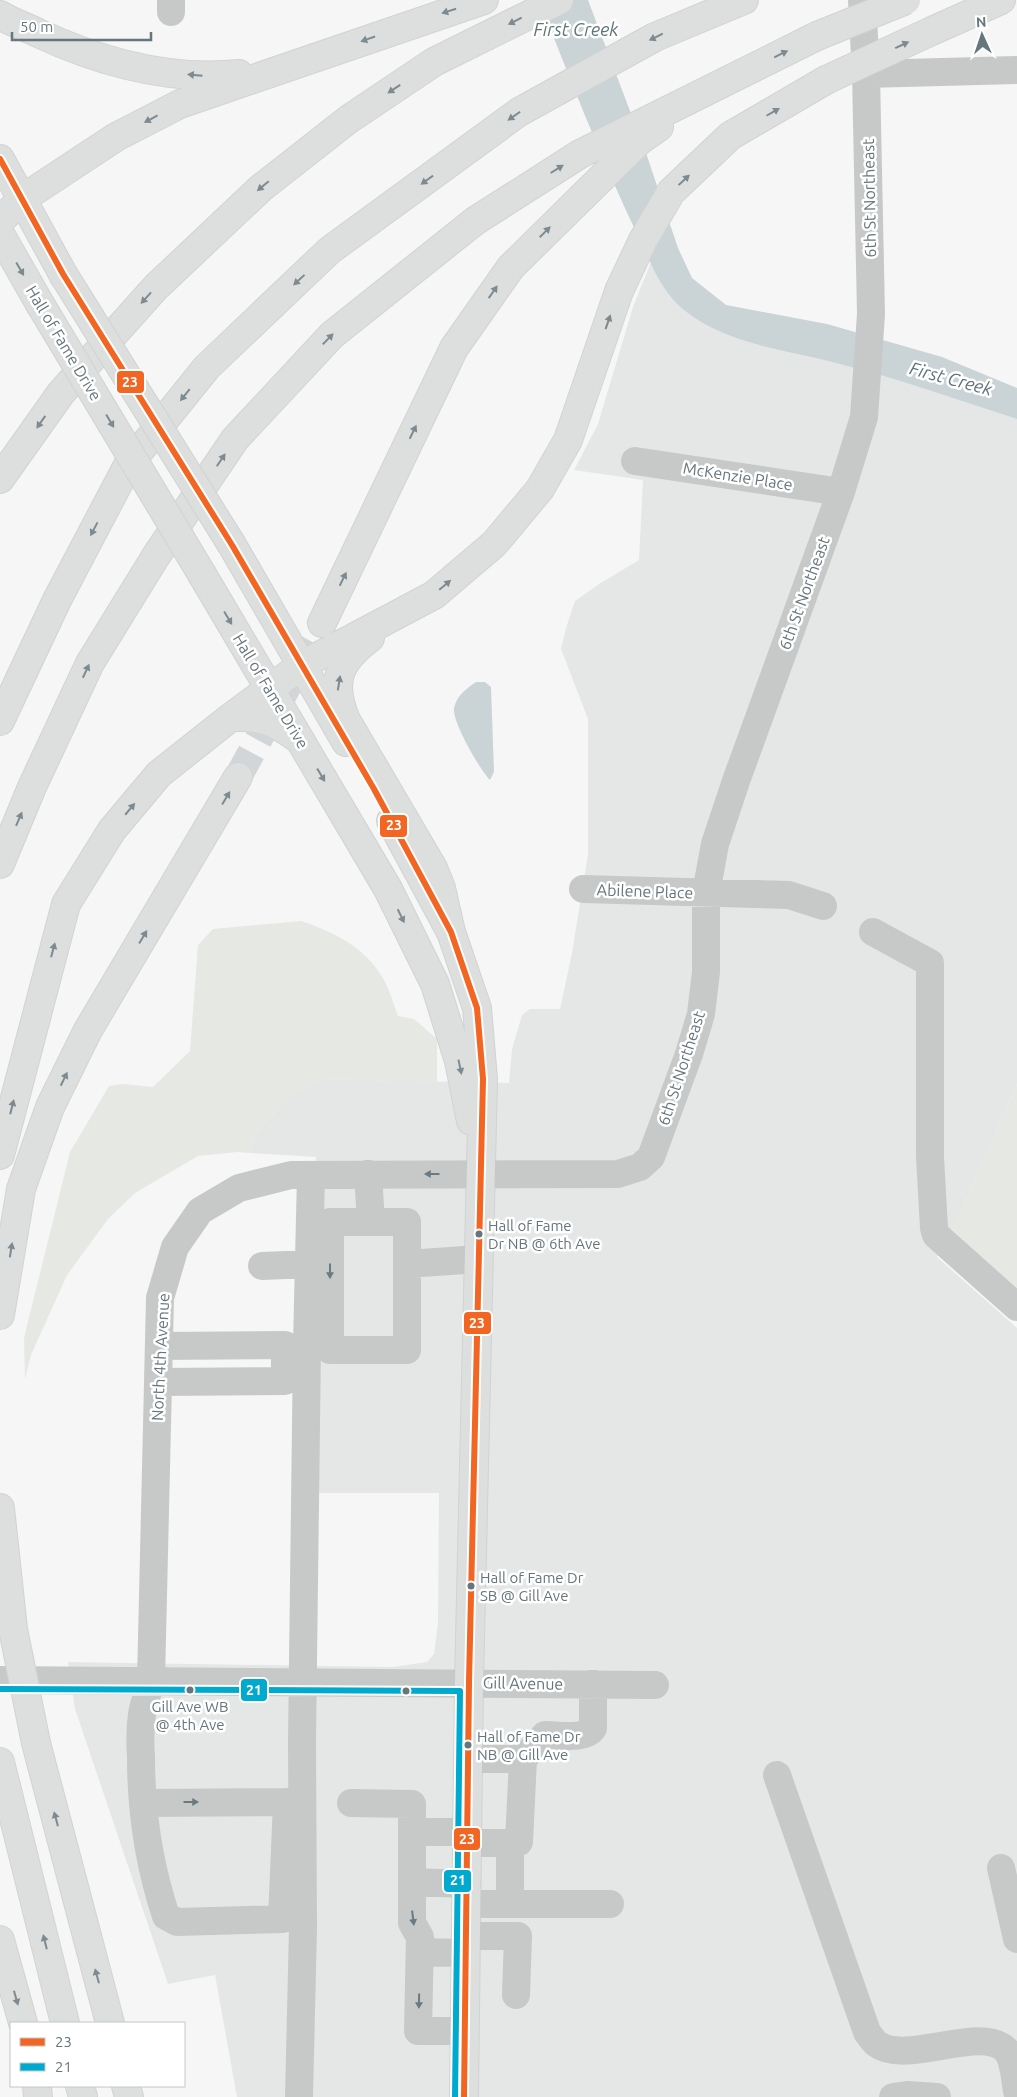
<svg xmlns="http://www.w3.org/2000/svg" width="1017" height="2097" viewBox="0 0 1017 2097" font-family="Ubuntu,sans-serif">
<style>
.built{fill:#e5e7e6}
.green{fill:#e6e8e3}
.water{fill:#cad3d5}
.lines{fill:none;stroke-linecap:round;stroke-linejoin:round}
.highway-tunnel{stroke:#d2d6d8;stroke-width:28;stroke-dasharray:28 14;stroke-linecap:butt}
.major-casing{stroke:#d1d2d3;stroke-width:30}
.highway-casing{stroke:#d2d3d3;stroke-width:30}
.minor{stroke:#c7c9c9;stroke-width:28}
.major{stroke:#dddede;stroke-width:28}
.highway{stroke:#dddede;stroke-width:28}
.major-bridge-casing{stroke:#d1d2d3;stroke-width:30;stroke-linecap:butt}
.highway-bridge-casing{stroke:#d2d3d3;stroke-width:30;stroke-linecap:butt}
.major-bridge{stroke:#dddede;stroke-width:28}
.highway-bridge{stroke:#dddede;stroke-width:28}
.bus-1-casing{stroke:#fff;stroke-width:10}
.bus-2-casing{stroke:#fff;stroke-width:10}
.bus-1{stroke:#f26522;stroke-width:6}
.bus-2{stroke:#00a9ce;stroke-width:6}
.oneway{fill:#7d8b90}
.oneway2{fill:#6a7a81}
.bus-dot{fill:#65767d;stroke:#fff;stroke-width:2}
.labels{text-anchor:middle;stroke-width:5;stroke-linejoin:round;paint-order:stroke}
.bus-label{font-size:15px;fill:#65767d;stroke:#fff;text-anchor:start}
.street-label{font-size:16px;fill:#65767d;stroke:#fff}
.water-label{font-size:18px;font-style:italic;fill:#5f7578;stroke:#fff}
.line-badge{stroke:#fff;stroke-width:2}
.badge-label{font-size:14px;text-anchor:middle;font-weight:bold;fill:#fff}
</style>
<rect width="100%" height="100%" fill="#f6f6f6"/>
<path class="built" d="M651,262L664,287L839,363L919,386L1017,419V1084L952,1232L937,1257L1017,1328V2097H237L215,1975L168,1984L75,1709L68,1662L393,1667L427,1662L434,1654L438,1623L439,1493H309L316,1157L251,1153L254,1134L293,1093L321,1079L509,1083L512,1049L522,1015L530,1009H560L572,953L588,854V719L561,649L566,628L575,601L599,584L639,560L643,480L574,470L598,424L633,307Z"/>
<path class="green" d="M301,921C333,932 363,946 381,975C389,987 393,1003 398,1016L414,1019L437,1039V1082L321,1079L293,1093L254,1134L251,1153L237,1152L198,1156L135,1193L108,1219L67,1275L31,1355L25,1379L24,1338L70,1152L109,1086L123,1084L153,1087L190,1051L198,945L213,929Z
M1017,1084V1288L952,1232Z"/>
<path class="water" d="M539,0H588L647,156L678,248L692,278L726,305L827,324L942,357L1017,388V419C958,400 900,379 840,364C787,349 729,346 684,310C661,292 649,259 637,234C601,158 570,79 539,0Z
M476,682H485L491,687L494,772L490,780C480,770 452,722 454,708C457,695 466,689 476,682Z"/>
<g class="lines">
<path class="highway-tunnel" d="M238,777L322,623"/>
<g class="major-casing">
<path id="major" d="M0,159L63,274
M0,234L40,304
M232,545L346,742
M203,576L388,889L435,984L459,1061L471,1121
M391,821L451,932L477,1008L483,1079L469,1682L464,2097"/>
</g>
<g class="highway-casing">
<path id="highway" d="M0,15C11,22 26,27 38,33C100,62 170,81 239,74
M934,30L1001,0
M0,221L22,199L116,137L180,104L484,0
M0,479L61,393L156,287L261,188L349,119L434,62L559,0
M322,623L454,348L511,267L639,141L659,127
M370,638C338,662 330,682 346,720L433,868L441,888L451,932
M231,717C263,716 274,721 300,740
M0,721L57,600L128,465L207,367L330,250L519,112L655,37L744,0
M0,864L32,787L90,663L156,556L235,439L332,335L475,221L580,154L817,36
M0,1155L66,904L112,830L159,774L231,717L302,665L434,595L494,544L540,489L568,440L619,291L643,240L671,192L730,136L826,80
M0,1315L21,1189L50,1107L88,1030L238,777
M0,1508L13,1629
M36,1743L110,2023
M0,1762L65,2023
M0,1940L23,2023
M37,2086L38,2097
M80,2086L83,2097
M126,2086L129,2097"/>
</g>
<path class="minor" d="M171,12V0
M866,74L1017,70
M635,461L841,492
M583,889L789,895L823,906
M873,932L930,963V1157L934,1228L936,1235L1017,1307
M368,1174L371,1222H330V1350H407V1222H371
M407,1264L479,1259
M262,1266L309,1264
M158,1382L285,1381V1345L159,1346
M0,1680L655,1685
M468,1759H523
M777,1775L867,2032C870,2036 873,2041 877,2044C907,2066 981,2024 1006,2050C1014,2059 1015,2080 1017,2091
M287,1802L282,1919L177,1922L166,1916C149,1865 141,1810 141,1757C140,1743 140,1728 142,1714C144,1703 148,1692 151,1681L160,1298L175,1247L200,1211L239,1188L291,1175L618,1174L640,1167L651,1157L689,1054L701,1014L706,972V893L715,844L736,781L841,492L864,417L871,314L866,74L862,0
M143,1803L302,1802
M351,1803L412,1804V1832
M467,1843H515L519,1842L523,1759L545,1735C558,1735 586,1740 593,1728V1684
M1001,1868L1017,1939
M412,1882L467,1884
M466,1904H610
M510,1904V1843
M466,1936H518L516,1995
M420,1952L466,1953
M464,2031H418L420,1937L412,1923V1832H467
M299,2097L303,1928L302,1742L307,1345L311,1175
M893,2097L907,2095L937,2097"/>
<use href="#major" class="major"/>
<use href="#highway" class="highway"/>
<g class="major-bridge-casing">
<path id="major-bridge" d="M63,274L232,545
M40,304L203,576"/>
</g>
<g class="highway-bridge-casing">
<path id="highway-bridge" d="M817,36L906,0
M826,80L934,30
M13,1629L36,1743"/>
</g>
<use href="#major-bridge" class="major-bridge"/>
<use href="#highway-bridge" class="highway-bridge"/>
<g class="bus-1-casing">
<path id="bus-1" d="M0,159L63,274L232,545L374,789L451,932L477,1008L483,1079L469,1682L464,2097"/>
</g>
<g class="bus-2-casing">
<path id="bus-2" d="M0,1689L460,1691L455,2097"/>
</g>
<use href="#bus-1" class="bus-1"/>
<use href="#bus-2" class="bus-2"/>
</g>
<defs><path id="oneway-solid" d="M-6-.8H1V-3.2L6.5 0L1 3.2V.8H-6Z" transform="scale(1.25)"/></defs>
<g class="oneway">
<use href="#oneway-solid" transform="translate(449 11) rotate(162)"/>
<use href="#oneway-solid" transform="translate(515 21) rotate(153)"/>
<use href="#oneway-solid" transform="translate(656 37) rotate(154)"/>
<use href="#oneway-solid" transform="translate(368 39) rotate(161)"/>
<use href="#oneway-solid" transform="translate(902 45) rotate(-25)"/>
<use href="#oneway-solid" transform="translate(781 54) rotate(-26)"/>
<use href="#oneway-solid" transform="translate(195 75) rotate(-175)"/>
<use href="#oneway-solid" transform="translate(394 89) rotate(146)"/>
<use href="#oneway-solid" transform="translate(773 112) rotate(-30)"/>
<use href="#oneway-solid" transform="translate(514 116) rotate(145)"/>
<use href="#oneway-solid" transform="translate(151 119) rotate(152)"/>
<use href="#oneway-solid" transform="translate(557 169) rotate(-32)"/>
<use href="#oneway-solid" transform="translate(427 180) rotate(144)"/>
<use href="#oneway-solid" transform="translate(684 180) rotate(-43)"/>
<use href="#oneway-solid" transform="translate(263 186) rotate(140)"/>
<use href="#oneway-solid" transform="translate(545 232) rotate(-45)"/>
<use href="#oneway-solid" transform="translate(20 269) rotate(60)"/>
<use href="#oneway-solid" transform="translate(299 280) rotate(137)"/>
<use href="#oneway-solid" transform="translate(493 292) rotate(-55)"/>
<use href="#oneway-solid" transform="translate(146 298) rotate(132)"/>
<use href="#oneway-solid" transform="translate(608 322) rotate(-71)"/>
<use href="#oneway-solid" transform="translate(328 339) rotate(-46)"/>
<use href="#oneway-solid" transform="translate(185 395) rotate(129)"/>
<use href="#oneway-solid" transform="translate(110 421) rotate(59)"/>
<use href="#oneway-solid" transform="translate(41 422) rotate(125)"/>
<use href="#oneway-solid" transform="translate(413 432) rotate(-64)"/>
<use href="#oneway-solid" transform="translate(221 460) rotate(-56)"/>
<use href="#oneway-solid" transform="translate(94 529) rotate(118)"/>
<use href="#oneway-solid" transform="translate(343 579) rotate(-64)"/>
<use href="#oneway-solid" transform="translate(445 585) rotate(-40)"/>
<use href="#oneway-solid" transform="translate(228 618) rotate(59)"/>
<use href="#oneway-solid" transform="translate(86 671) rotate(-65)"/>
<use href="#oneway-solid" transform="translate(339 683) rotate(-81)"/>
<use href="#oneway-solid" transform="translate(321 775) rotate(59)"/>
<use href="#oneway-solid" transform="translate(226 798) rotate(-59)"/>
<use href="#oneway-solid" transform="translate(130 809) rotate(-50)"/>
<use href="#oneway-solid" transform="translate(19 819) rotate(-67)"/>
<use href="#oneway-solid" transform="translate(401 916) rotate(64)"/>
<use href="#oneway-solid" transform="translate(143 937) rotate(-59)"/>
<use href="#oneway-solid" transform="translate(53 950) rotate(-75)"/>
<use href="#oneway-solid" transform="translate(460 1067) rotate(78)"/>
<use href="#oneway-solid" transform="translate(64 1079) rotate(-64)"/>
<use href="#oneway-solid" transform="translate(12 1107) rotate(-76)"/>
<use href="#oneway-solid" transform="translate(11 1250) rotate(-81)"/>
<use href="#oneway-solid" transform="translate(56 1819) rotate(-105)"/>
<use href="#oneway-solid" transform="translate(45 1942) rotate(-104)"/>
<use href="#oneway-solid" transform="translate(97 1976) rotate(-105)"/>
<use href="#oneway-solid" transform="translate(16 1998) rotate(74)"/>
</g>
<g class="oneway2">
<use href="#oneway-solid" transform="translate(432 1174) rotate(180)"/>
<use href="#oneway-solid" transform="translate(330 1271) rotate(90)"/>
<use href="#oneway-solid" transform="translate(191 1802)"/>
<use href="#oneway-solid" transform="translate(413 1918) rotate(83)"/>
<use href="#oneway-solid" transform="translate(419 2001) rotate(91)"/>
</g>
<g class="bus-dot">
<circle cx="479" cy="1234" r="4.5"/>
<circle cx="471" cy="1586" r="4.5"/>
<circle cx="190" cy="1690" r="4.5"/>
<circle cx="406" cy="1691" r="4.5"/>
<circle cx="468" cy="1745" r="4.5"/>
</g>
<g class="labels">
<g class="bus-label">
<text x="488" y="1231">Hall of Fame<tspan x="488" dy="18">Dr NB @ 6th Ave</tspan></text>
<text x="480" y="1583">Hall of Fame Dr<tspan x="480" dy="18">SB @ Gill Ave</tspan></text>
<text x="190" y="1712" text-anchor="middle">Gill Ave WB<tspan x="190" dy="18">@ 4th Ave</tspan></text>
<text x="477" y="1742">Hall of Fame Dr<tspan x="477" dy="18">NB @ Gill Ave</tspan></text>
</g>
<g class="street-label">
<text transform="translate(869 198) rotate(-91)" y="6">6th St Northeast</text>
<text transform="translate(64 343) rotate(59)" y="6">Hall of Fame Drive</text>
<text transform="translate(738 476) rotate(9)" y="6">McKenzie Place</text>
<text transform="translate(804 593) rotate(-70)" y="6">6th St Northeast</text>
<text transform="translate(271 691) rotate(59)" y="6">Hall of Fame Drive</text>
<text transform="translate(645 891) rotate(2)" y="6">Abilene Place</text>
<text transform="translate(681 1068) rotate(-72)" y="6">6th St Northeast</text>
<text transform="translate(160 1357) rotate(-87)" y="6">North 4th Avenue</text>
<text transform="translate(523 1683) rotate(1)" y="6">Gill Avenue</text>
</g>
<g class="water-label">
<text x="576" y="36">First Creek</text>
<text transform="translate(951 379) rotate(15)" y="6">First Creek</text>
</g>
</g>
<g class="line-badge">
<rect x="116" y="370" width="29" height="24" rx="5" fill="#f26522"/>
<rect x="379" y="814" width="29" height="24" rx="5" fill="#f26522"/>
<rect x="463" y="1311" width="29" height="24" rx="5" fill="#f26522"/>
<rect x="240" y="1678" width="28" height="24" rx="5" fill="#00a9ce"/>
<rect x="453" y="1827" width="28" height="24" rx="5" fill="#f26522"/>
<rect x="443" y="1869" width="29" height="24" rx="5" fill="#00a9ce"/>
</g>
<g class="badge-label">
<text x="130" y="387">23</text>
<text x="394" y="830">23</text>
<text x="477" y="1328">23</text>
<text x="254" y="1695">21</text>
<text x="467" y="1844">23</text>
<text x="458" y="1885">21</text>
</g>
<rect x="10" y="2022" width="175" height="65" fill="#ffffff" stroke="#c1c8cb"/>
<rect x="20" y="2038" width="25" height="8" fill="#f26522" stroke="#c1c8cb"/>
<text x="55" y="2047" font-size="15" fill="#65767d">23</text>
<rect x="20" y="2063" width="25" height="8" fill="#00a9ce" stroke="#c1c8cb"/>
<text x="55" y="2072" font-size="15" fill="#65767d">21</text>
<g transform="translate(982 35) rotate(357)" stroke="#ffffff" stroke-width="4" paint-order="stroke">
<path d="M0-4L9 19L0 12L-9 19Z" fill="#65767d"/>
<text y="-8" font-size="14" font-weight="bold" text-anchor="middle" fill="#65767d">N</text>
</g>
<path d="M12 32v8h139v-8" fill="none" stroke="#65767d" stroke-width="2.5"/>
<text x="20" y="32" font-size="15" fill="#65767d" stroke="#ffffff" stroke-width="4" paint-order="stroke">50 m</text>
</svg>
